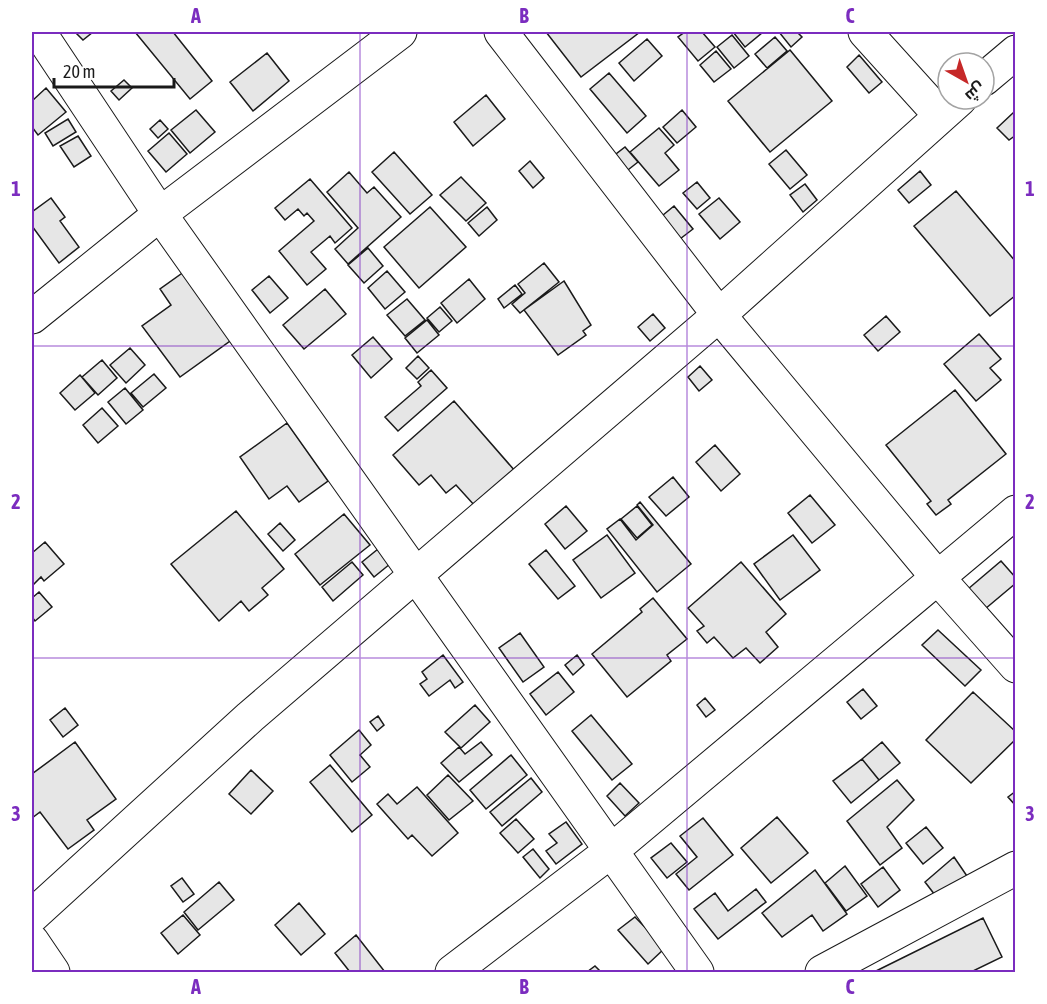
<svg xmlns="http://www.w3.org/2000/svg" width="1047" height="1004" viewBox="0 0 1047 1004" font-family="'Asap Condensed',Cairo,sans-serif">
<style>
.building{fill:#e6e6e6;stroke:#1a1a1a;stroke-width:1.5}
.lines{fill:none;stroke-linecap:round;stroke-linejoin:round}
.minor-casing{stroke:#1a1a1a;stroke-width:35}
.tertiary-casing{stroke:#1a1a1a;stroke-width:35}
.minor{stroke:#fff;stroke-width:33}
.tertiary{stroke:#fff;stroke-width:33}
.grid{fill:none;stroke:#7b2cbf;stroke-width:1.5;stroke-opacity:0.55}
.neatline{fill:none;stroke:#7b2cbf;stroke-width:2}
.grid-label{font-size:20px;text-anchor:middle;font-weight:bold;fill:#7b2cbf}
</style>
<rect width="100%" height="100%" fill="#fff"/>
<path class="building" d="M75,32H93L83,40Z
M135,32H173L212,81L190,99Z
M546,32H640L581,77Z
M685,32H702L715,47L698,61L678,37Z
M733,32H763L745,47Z
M779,32H797L802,37L791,47Z
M732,35L749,56L734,68L717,47Z
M775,37L787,51L767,68L755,54Z
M647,39L662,56L634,81L619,63Z
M790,50L832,101L770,152L728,101Z
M716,51L731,69L714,82L700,65Z
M267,53L289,81L253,111L230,82Z
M859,55L882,82L869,93L847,67Z
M609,73L646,116L627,133L590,89Z
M124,80L132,88L119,100L111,91Z
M46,88L66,112L38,135L32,127V101Z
M486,95L505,119L473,146L454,122Z
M196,110L215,132L190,153L171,130Z
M682,110L696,127L677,143L663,127Z
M1014,112L1016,135L1009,140L997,128Z
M68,119L76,132L53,146L45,133Z
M160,120L168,129L158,138L150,129Z
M659,128L674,145L665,153L679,170L659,186L630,152Z
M169,133L187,154L166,172L148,151Z
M78,136L91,156L74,167L60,146Z
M625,147L638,162L619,177L607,161Z
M786,150L807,175L790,189L769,164Z
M394,152L432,195L410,214L372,172Z
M530,161L544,178L533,188L519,171Z
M920,171L931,185L909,203L898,190Z
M349,172L367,193L374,187L401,217L348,264L335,249L358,228L327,192Z
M461,177L486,203L466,221L440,195Z
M310,179L352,228L335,243L330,236L311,252L326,269L307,285L279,251L314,221L307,213L304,216L298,209L285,220L275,208Z
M697,182L710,198L697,209L683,193Z
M805,184L817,200L803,212L790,195Z
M956,191L1016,262V295L990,316L914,226Z
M51,198L65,217L60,221L79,247L59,263L32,226V212Z
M719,198L740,222L720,239L699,214Z
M674,206L693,229L676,242L657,220Z
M430,207L466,247L419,288L384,247Z
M487,207L497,220L479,236L468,223Z
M368,248L383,266L364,283L348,265Z
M544,263L559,282L520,313L512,304L525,293L518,284Z
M188,269L237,336L180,377L142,326L171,305L160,289Z
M387,271L405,292L385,309L368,288Z
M269,276L288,298L270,313L252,290Z
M469,279L485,299L457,323L441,303Z
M564,281L591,325L583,331L586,335L558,355L524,310Z
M515,285L522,294L504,308L498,299Z
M325,289L346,314L304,349L283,325Z
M407,299L425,320L405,336L387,315Z
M440,307L452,321L439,332L427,318Z
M653,314L665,328L650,341L638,327Z
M886,316L900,332L878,351L864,335Z
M427,320L439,335L417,353L405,338Z
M979,334L1001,359L990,368L1001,380L976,401L944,364Z
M373,337L392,359L371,378L352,355Z
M130,348L145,365L126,383L110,365Z
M418,356L429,368L417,379L406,368Z
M102,360L117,378L98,395L82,377Z
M700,366L712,380L699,391L688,377Z
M431,370L447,388L398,431L385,417L421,386L418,382Z
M154,374L166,388L143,407L131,393Z
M80,375L95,393L75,410L60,393Z
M125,388L143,410L126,424L108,402Z
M955,390L1006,454L948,500L951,504L936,515L927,504L931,501L886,445Z
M454,401L515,471L475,506L456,485L446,493L431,475L419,485L393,455Z
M102,408L118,426L98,443L83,425Z
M287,423L328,481L299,502L287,486L269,499L240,457Z
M715,445L740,474L721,491L696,462Z
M673,477L689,497L666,516L649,497Z
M810,495L835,525L812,543L788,513Z
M640,502L691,564L657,592L607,529L620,519L636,540L653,525L637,505Z
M566,506L587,531L565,549L545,524Z
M637,506L652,525L637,538L621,519Z
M236,511L284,569L262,588L268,595L249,611L241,601L219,621L171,564Z
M344,514L370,545L320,585L295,554Z
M280,523L295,540L283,551L268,534Z
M607,535L635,573L601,598L573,560Z
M793,535L820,570L780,600L754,564Z
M45,542L64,564L44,581L41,577L32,586V553Z
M378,549L390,564L374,577L362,562Z
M546,550L575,586L558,599L529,564Z
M1001,561L1016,578V583L985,609L968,589Z
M352,562L363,575L333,601L322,587Z
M741,562L786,614L766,632L778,647L760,663L746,648L733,658L714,637L707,643L697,631L704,626L688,608Z
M39,592L52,607L35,621L32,617V598Z
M653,598L687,639L667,655L671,661L627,697L592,654L642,612L640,609Z
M938,630L981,670L965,686L922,645Z
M520,633L544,667L523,682L499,648Z
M443,655L463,682L455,688L450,680L429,696L420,684L427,679L422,672Z
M577,655L584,665L573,675L565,665Z
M558,672L574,692L546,715L530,694Z
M863,689L877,706L861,719L847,702Z
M973,692L1016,732V739L971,783L926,740Z
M705,698L715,710L706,717L697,705Z
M475,705L490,722L461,748L445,732Z
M65,708L78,725L63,737L50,720Z
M591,715L632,764L612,780L572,731Z
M378,716L384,725L377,731L370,722Z
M359,730L371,745L360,755L370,767L352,782L330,755Z
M75,742L116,799L87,820L94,830L68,849L40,812L32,818V774Z
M481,742L492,755L459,782L441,763L459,747L465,754Z
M882,742L900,763L879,780L862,759Z
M511,755L527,775L486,809L470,790Z
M862,759L879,780L851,803L833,781Z
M330,765L372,815L352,832L310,782Z
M251,770L273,791L251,814L229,794Z
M448,775L473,801L449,820L427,795Z
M531,778L542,792L502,826L490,812Z
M897,780L914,800L887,827L902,848L880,865L847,821Z
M620,783L639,803L625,816L607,796Z
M417,787L458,833L432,856L412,835L408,839L377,804L388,794L397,804Z
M1016,791V806L1008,797Z
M777,817L808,853L771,883L741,848Z
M703,818L733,855L689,890L676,874L697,857L680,836Z
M516,819L534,839L518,853L500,833Z
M566,822L582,844L556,864L546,851L557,843L549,834Z
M926,827L943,848L923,864L906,843Z
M671,843L687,862L667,878L651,858Z
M533,849L549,869L540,878L523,857Z
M954,857L969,879L935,895L925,882Z
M845,866L867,896L846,911L825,883Z
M883,867L900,890L878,907L861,884Z
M815,870L847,914L823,931L812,915L782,937L762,913Z
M182,878L194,894L183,902L171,886Z
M219,882L234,900L198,930L184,912Z
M756,889L766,902L718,939L694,909L715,893L728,911Z
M299,903L325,934L301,955L275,925Z
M183,915L200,935L178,954L161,933Z
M635,917L665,948L648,964L618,930Z
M983,918L1002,957L971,972H874Z
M356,935L385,972H350L335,953Z
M595,966L601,972H587Z"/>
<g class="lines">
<g class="minor-casing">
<path id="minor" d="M39,32L160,214L697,972
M501,32L719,315L938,578L1016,666
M865,32L940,115
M984,79L1016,52
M32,916L250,717L719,315L960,99
M32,941L53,972
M452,972L611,851L1016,512
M822,972L1016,868"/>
</g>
<g class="tertiary-casing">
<path id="tertiary" d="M32,317L160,214L400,32"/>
</g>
<use href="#minor" class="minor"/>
<use href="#tertiary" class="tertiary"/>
</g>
<path class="grid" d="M360,32V972M687,32V972M32,346H1016M32,658H1016"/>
<rect width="1047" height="1004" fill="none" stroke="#ffffff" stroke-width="66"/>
<g transform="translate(966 81) rotate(140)"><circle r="28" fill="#ffffff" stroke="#a3a3a3" stroke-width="1.5"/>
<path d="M0-4.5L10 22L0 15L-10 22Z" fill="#c62828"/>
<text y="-9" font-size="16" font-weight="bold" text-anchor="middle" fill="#1a1a1a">ش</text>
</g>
<path d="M54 78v9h120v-9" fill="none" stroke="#1a1a1a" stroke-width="3"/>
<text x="63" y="78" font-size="18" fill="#1a1a1a" stroke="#ffffff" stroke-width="4.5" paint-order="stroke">20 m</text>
<rect x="33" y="33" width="981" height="938" class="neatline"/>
<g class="grid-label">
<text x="196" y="23">A</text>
<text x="524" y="23">B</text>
<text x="850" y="23">C</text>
<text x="16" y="196">1</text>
<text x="1030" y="196">1</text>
<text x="16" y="509">2</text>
<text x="1030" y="509">2</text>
<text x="16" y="821">3</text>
<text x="1030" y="821">3</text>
<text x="196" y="994">A</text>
<text x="524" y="994">B</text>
<text x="850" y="994">C</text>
</g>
</svg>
